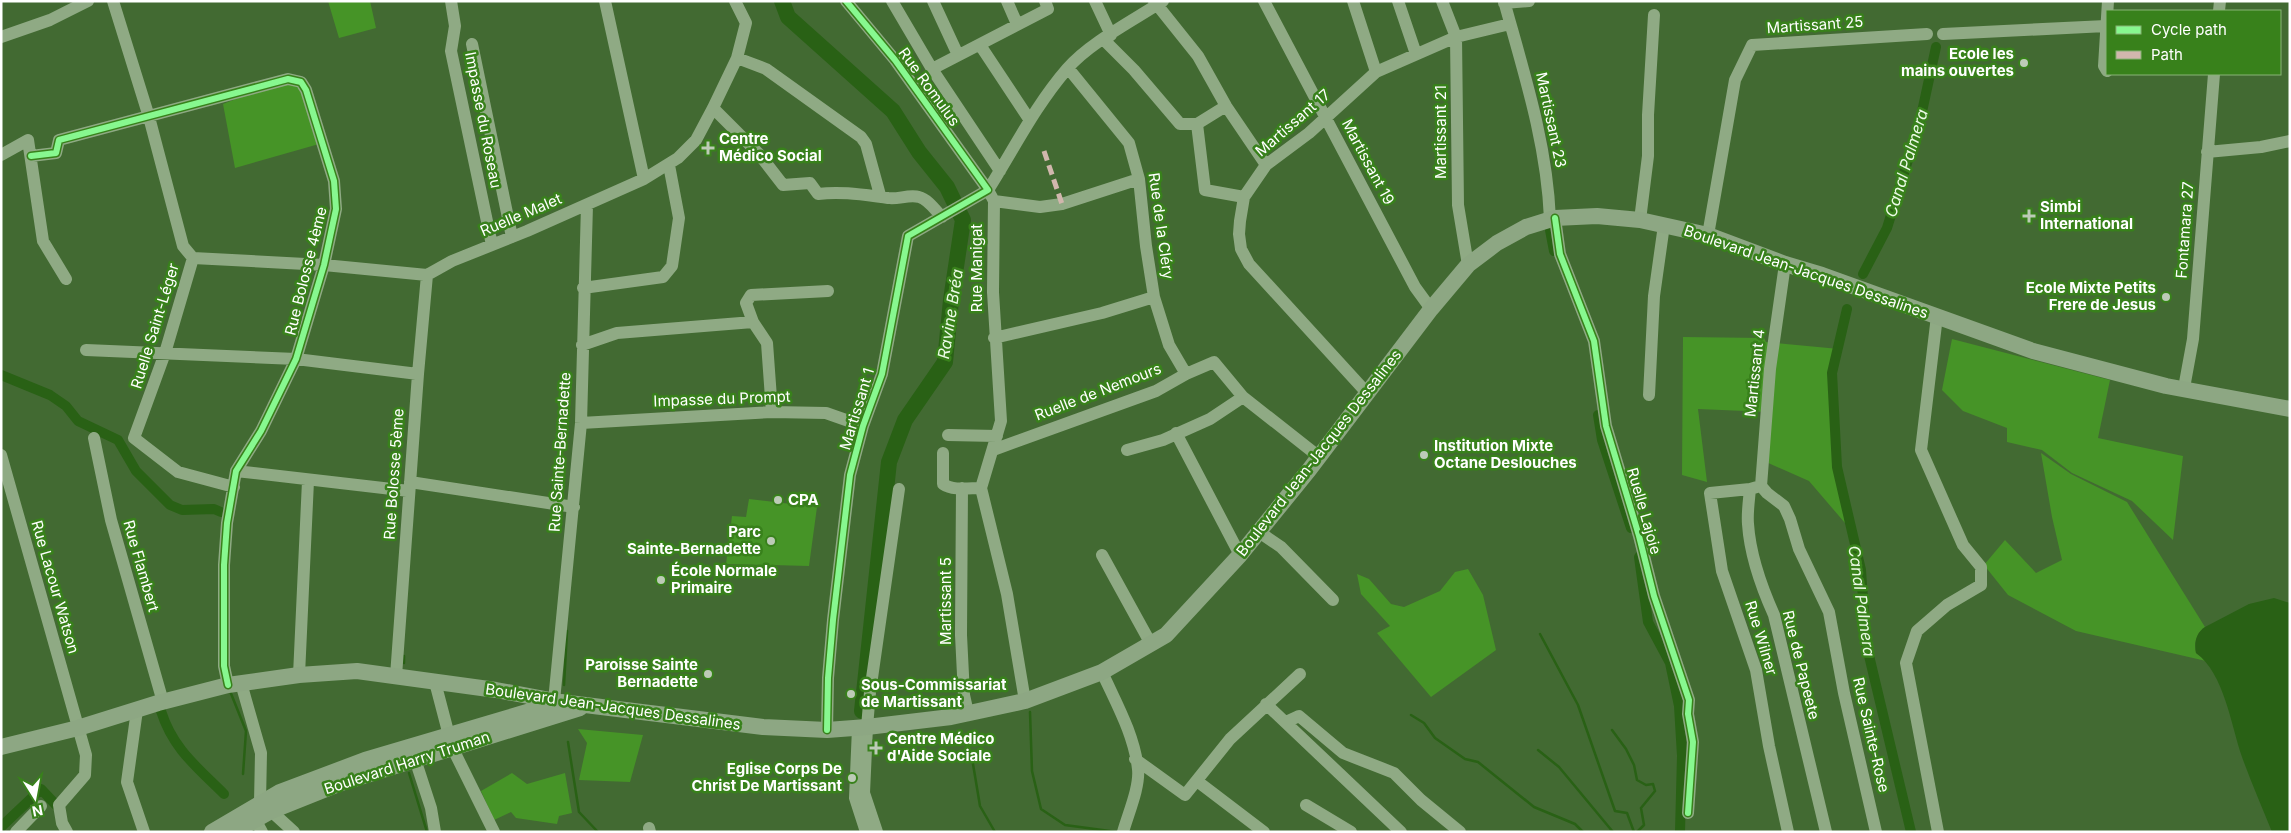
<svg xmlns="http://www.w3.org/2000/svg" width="2291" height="833" viewBox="0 0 2291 833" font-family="Inter,sans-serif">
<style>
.green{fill:#469427}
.water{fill:#296115}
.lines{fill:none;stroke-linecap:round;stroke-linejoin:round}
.stream{stroke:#296115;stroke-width:2.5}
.canal{stroke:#296115;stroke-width:10}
.river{stroke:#296115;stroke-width:16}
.minor{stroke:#8faa84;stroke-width:12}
.major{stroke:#8da783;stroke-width:16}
.quiet{stroke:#d1b7ad;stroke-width:5;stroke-dasharray:10 5;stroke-linecap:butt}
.cycleway-casing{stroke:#38811b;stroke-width:9}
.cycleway{stroke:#87f88f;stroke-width:6}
.poi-dot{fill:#bdcbb7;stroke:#38811b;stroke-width:2}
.labels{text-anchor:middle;stroke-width:5;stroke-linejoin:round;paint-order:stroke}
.street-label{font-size:15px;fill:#fff;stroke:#38811b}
.poi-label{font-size:15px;font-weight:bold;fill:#fff;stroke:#38811b;text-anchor:start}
.water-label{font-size:16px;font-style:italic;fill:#ecfbe6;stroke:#38811b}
</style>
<rect width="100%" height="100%" fill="#426a32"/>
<path class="green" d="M328,1H370L376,28L339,38Z
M284,80L306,90L319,144L235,168L223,104Z
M1683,337L1764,338L1766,342L1839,349L1835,369L1845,523L1809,481L1766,462L1769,412L1698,409L1707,482L1682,475Z
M1952,339L2110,380L2098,438L2183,456L2173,540L2132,501L2072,473L2042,450L2007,442V428L1963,411L1942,390Z
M2041,453L2071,474L2127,502L2205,627C2196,633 2194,643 2196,653L2206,661L2076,631L2008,595L1984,565L2005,540L2036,573L2062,560L2052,517Z
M749,499L817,507L809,566L726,564L732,516L746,517Z
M1468,569L1483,595L1496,650L1431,697L1377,633L1390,626L1361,594L1357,574L1369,579L1391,604L1404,607L1440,591L1455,572Z
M578,729L643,735L630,782L579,780L587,743Z
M512,773L527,784L565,773L572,813L559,816L557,824L516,818L511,812L494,820L481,791Z"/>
<path class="water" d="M2274,598L2290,603V832H2272C2262,807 2251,782 2242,757C2231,725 2224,673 2196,653C2194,643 2196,633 2205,627L2249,604Z"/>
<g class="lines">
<path class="stream" d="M1540,634L1578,705L1615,811L1627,813L1634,832
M404,663V656
M564,685L567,631
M230,691L246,731L243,774
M1030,712L1032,771L1041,809L1065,825L1117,832
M1411,715L1424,723L1435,738L1465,759L1478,762L1534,807L1575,824L1583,832
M1612,730L1626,749L1634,765L1637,780L1646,785L1653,784L1655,791L1641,808L1644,825L1637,832
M568,742L579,812L598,832
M1538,750L1559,767L1613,832
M971,752L980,806L995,832
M409,773L427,832"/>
<path class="canal" d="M1550,230L1554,251
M1863,274L1887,228L1920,121L1936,47
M1847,309L1832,373L1837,467L1861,570L1866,643L1911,832
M1,375L50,395L66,406L78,421L118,440L136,471L170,505L182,510L214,509L221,512
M1598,415L1602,440L1631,528
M1639,557L1648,622L1670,663L1679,706L1682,756L1680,832
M161,711C173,749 197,767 224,794
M1,827L41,789L56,805"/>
<path class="river" d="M782,1L788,17L893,111L919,152L947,187L963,220L951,300L945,362L905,420L889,462L862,711"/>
<path class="minor" d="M113,1L149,117L183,246L193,258
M451,1L455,26L451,51L492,245
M605,1L644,179
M892,1L932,69L1000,171
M933,1L958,55
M1007,1L1017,24
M1095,1L1111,35
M1154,1L1198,56L1226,106L1266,165
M1264,1L1415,287L1431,309
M1353,1L1376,72
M1398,1L1416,54
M1442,1L1456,37L1458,205L1468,265
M1504,1C1524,73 1547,144 1550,219
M1504,3L1529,1
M2219,11L2220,1
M1943,34L2106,26
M1,37L50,20L88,1
M1103,39L1134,70L1180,124H1197
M472,44L512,237
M980,45L1029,119
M737,58L766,69L861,137L866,144L880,195
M1068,68L1129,143L1139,179L1146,246L1154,297L1169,345L1186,374
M932,69L1048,9L1045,1
M2107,71L2104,66L2108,1
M1226,106L1197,124L1205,190L1244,197
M713,108L759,154L783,185L810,183L818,194C842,191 864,195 888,198C897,200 909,194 919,197C928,199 936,211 942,217
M2207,152L2261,147L2290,141
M1,155L28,140L43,241L66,279
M31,156L56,153L59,140L288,79L301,82L306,90L334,181L336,209L324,265L296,359L261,431L236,471L227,523L224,565V666L228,685
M994,201L1040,207L1062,204L1139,179
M1555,218L1560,254L1594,341L1606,426L1639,536L1654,596L1689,700L1688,714L1693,742L1688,813
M1640,220L1648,156V115L1654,15
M1708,235L1735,80L1752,45L1927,34
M193,258L324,265L427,275L452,261L527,231L644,179L678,158L696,140L713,108L737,58L746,23L735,1
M193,258L165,353L134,438L178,472L234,487
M583,288L663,277L672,266L679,218L669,165
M1937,316L1921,450L1963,545L1981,567V585L1947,605L1917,631L1906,663L1938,832
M994,338L1102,313L1154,297
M582,345L617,333L753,322
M86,350L296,359L418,374
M2184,388L2193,339L2214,74
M1367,393L1249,264L1241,249L1239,234L1240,221L1244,197L1266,165L1309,133L1376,72L1456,37L1510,24
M1649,395L1654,296L1664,225
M772,412L767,343L753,322L746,303L751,295L828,291
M581,423L772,412L826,413L863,426
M1176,433L1240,555
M948,435L997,436
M94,438L111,520L163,702
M993,450L1156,391L1186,374L1214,362L1243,397L1318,456
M1127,450L1163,440L1210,419L1243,397
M943,453V484C953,491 969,488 981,488
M1,455L86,755L85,775L59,805L62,823L67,832
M236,471L409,491
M410,482L574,507
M1761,486L1767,493L1784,506L1790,519L1799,549L1829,612L1844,693L1876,832
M1761,486L1770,369L1785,264
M1757,487L1750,489C1749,500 1747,513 1748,524C1750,555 1761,586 1774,615L1826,832
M962,488L961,635L964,695L968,713
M981,488L1001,421L993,292L994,201L988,190C1014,149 1035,106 1067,69C1089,43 1134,20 1163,1
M981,488L1007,594L1025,701
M1750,489L1710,493L1722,571L1756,670L1769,746L1788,832
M1259,532L1281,547L1333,600
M1102,555L1151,644
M1102,672C1116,703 1134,734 1138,769C1140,787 1128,814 1123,832
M299,675L308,481
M396,676L418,374L427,275
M435,682L452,747L494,832
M241,683L261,753L260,802
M554,701L581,423L587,205
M1266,704L1401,832
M137,710L127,782L144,832
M1286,722L1299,716L1343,753L1394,773L1421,800L1460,832
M858,728L855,798L866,832
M827,730L828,678L833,620L850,475L863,426L882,374L908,236L988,190L895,60L846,1
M415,759L431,808L435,832
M1135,759L1185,795L1230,739L1300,674
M1197,781L1264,832
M1306,805L1351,832
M271,811L294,832
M255,819L262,832
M649,828L650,832
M16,832L41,806
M877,832L864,793L867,727L870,692L899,489"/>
<path class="major" d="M1,747L78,728L158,703L228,685L299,675L357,671L496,690L561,702L763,727L827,730L867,727L951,717L1025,701L1102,672L1166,635L1240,555L1309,470L1431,309L1468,265L1497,243L1526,227L1555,218L1597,216L1640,220L1708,235L1785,264L1822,275L2033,351L2166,386L2290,409
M212,832L280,792L365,760L554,704
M234,832L271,811L341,783L580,708"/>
<path class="quiet" d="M1044,151L1062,204"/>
<g class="cycleway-casing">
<path id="cycleway" d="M31,156L56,153L59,140L288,79L301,82L306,90L334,181L336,209L324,265L296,359L261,431L236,471L227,523L224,565V666L228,685
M1555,218L1560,254L1594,341L1606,426L1639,536L1654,596L1689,700L1688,714L1693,742L1688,813
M827,730L828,678L833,620L850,475L863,426L882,374L908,236L988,190L895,60L846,1"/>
</g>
<use href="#cycleway" class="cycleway"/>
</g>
<g class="poi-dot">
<circle cx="2024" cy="63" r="5"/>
<path d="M705.5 140.5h5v5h5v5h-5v5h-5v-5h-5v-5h5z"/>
<path d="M2026.5 208.5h5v5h5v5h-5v5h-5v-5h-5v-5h5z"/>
<circle cx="2166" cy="297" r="5"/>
<circle cx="1424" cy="455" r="5"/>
<circle cx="778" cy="500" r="5"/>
<circle cx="771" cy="541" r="5"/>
<circle cx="661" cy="580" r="5"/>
<circle cx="708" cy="674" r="5"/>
<circle cx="851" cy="694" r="5"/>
<path d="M873.5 740.5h5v5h5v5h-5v5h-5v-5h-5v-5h5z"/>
<circle cx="852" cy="778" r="5"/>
</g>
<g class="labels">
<g class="street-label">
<text transform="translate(1815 25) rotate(-4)" y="5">Martissant 25</text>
<text transform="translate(929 87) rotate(54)" y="5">Rue Romulus</text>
<text transform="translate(483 120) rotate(79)" y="5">Impasse du Roseau</text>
<text transform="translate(1551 120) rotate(78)" y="5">Martissant 23</text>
<text transform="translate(1293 123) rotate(-41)" y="5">Martissant 17</text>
<text transform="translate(1441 132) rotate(-90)" y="5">Martissant 21</text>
<text transform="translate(1368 162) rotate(62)" y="5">Martissant 19</text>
<text transform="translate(521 215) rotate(-23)" y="5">Ruelle Malet</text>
<text transform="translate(1161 226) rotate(82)" y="5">Rue de la Cléry</text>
<text transform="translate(2185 230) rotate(-86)" y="5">Fontamara 27</text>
<text transform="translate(977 268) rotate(-90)" y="5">Rue Manigat</text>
<text transform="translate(306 271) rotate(-76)" y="5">Rue Bolosse 4ème</text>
<text transform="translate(1806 272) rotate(19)" y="5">Boulevard Jean-Jacques Dessalines</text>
<text transform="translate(155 326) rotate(-73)" y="5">Ruelle Saint-Léger</text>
<text transform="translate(1755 373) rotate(-84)" y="5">Martissant 4</text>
<text transform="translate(1098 392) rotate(-21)" y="5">Ruelle de Nemours</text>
<text transform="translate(722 399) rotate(-2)" y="5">Impasse du Prompt</text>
<text transform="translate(857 409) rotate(-73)" y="5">Martissant 1</text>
<text transform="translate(560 452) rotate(-86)" y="5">Rue Sainte-Bernadette</text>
<text transform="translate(1319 453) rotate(-52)" y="5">Boulevard Jean-Jacques Dessalines</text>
<text transform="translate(394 474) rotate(-86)" y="5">Rue Bolosse 5ème</text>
<text transform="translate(1644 511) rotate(74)" y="5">Ruelle Lajoie</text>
<text transform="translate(141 566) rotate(74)" y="5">Rue Flambert</text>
<text transform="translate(55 587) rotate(74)" y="5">Rue Lacour Watson</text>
<text transform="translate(946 601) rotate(-90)" y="5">Martissant 5</text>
<text transform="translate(1761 638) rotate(73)" y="5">Rue Wilner</text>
<text transform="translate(1801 665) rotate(76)" y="5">Rue de Papeete</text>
<text transform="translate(613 707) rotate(8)" y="5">Boulevard Jean-Jacques Dessalines</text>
<text transform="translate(1871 735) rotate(77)" y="5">Rue Sainte-Rose</text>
<text transform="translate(407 763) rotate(-18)" y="5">Boulevard Harry Truman</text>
</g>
<g class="poi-label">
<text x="2014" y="59" text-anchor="end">Ecole les<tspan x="2014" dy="17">mains ouvertes</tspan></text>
<text x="719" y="144">Centre<tspan x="719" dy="17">Médico Social</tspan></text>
<text x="2040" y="212">Simbi<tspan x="2040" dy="17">International</tspan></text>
<text x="2156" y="293" text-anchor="end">Ecole Mixte Petits<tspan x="2156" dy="17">Frere de Jesus</tspan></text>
<text x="1434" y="451">Institution Mixte<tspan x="1434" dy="17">Octane Deslouches</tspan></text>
<text x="788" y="505">CPA</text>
<text x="761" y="537" text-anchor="end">Parc<tspan x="761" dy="17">Sainte-Bernadette</tspan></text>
<text x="671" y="576">École Normale<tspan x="671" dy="17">Primaire</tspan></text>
<text x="698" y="670" text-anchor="end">Paroisse Sainte<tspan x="698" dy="17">Bernadette</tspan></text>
<text x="861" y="690">Sous-Commissariat<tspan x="861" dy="17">de Martissant</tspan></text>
<text x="887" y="744">Centre Médico<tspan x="887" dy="17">d'Aide Sociale</tspan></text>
<text x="842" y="774" text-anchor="end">Eglise Corps De<tspan x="842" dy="17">Christ De Martissant</tspan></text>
</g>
<g class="water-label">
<text transform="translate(1906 163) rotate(-73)" y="6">Canal Palmera</text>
<text transform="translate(950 314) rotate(-81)" y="6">Ravine Bréa</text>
<text transform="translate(1862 601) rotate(82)" y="6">Canal Palmera</text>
</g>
</g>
<rect width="2291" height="833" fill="none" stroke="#ffffff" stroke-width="5"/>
<rect x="2106" y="10" width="175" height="65" fill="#38811b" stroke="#88b376"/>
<rect x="2116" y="26" width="25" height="8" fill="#87f88f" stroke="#88b376"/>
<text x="2151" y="35" font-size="15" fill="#ffffff">Cycle path</text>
<rect x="2116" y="51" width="25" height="8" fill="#d1b7ad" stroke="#88b376"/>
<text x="2151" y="60" font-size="15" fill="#ffffff">Path</text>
<g transform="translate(35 798) rotate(169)" stroke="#38811b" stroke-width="4" paint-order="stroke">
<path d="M0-4L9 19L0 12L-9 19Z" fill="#ffffff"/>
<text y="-8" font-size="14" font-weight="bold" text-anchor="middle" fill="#ffffff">N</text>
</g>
</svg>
